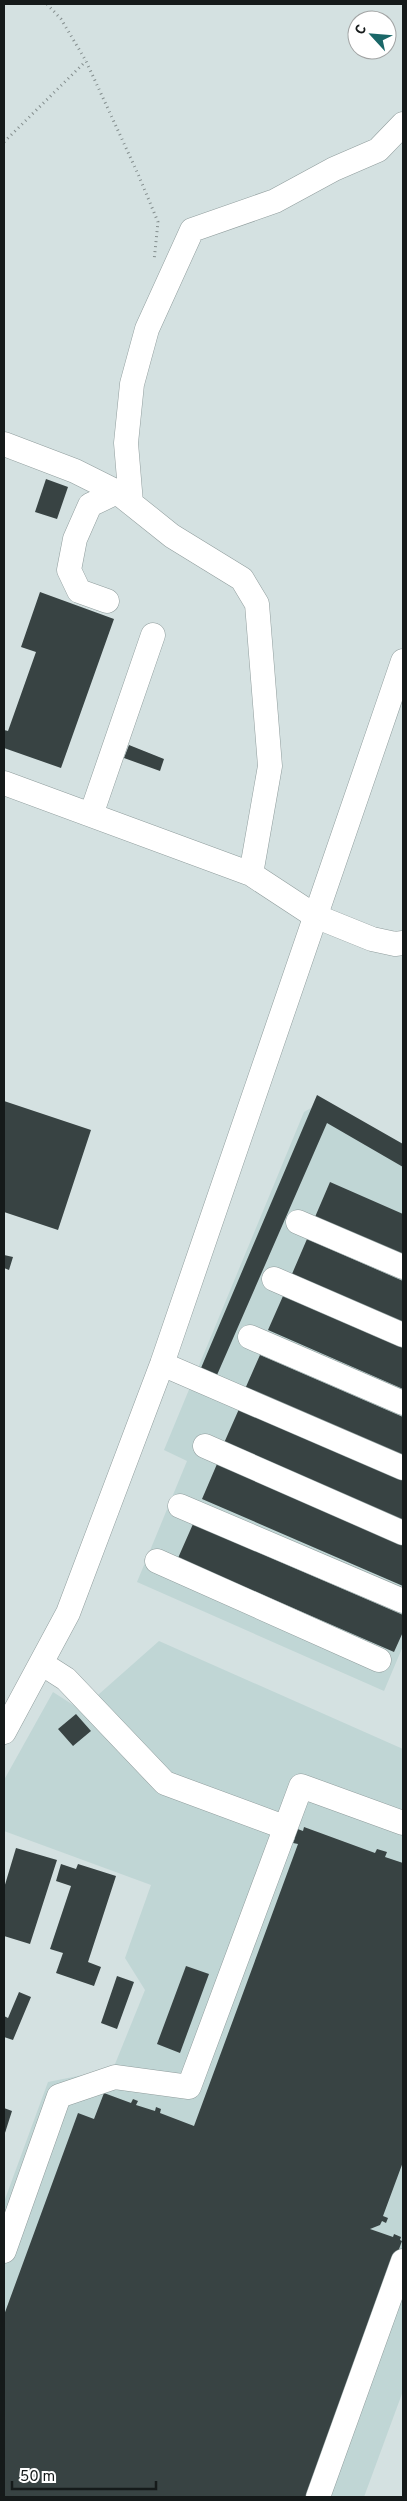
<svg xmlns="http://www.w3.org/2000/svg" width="407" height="2501" viewBox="0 0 407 2501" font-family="Overpass,sans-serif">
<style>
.built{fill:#c0d6d5}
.building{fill:#384343}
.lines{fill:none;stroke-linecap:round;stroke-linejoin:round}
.minor-casing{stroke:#909d9d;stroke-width:25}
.path{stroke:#848e8e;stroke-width:3;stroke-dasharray:1 4;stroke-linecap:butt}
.minor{stroke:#fff;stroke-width:24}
</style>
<rect width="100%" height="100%" fill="#d4e1e1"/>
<path class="built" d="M325,1100L403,1148V1646L384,1691L137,1582L187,1461L164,1450L304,1112Z
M159,1641L403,1749V2391L364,2497H4V2202L48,2082L113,2069L145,1990L125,1958L151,1885L4,1831V1780L53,1692L81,1710Z"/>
<path class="building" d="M46,479L68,487L57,519L35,512Z
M40,592L114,619L61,768L4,748V730L8,731L36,652L21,647Z
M129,745L164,759L160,771L124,758Z
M317,1095L403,1144V1167L327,1123L217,1375L201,1368Z
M4,1101L91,1130L58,1230L4,1212Z
M330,1182L403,1214V1255L315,1217Z
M307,1239L403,1281V1322L292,1274Z
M4,1255L13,1257L9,1270L4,1268Z
M283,1296L403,1348V1389L268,1330Z
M260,1355L403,1417V1458L245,1389Z
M239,1409L403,1480V1521L224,1443Z
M217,1464L403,1545V1586L202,1499Z
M193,1524L403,1615V1632L394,1652L178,1558Z
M76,1714L91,1731L73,1746L58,1729Z
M304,1827L375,1853L377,1849L387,1852L385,1857L403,1863V2162L383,2216L388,2218L386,2223L382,2221L380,2225L370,2229L393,2237L394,2234L401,2237L400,2240L402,2241L308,2497H4V2315L78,2113L94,2119L104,2093L131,2103L133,2099L138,2101L136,2105L155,2111L156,2107L161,2109L160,2113L194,2126L298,1844L293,1843L295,1838L292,1837L295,1828L303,1831Z
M16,1848L57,1860L30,1944L4,1936V1888Z
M61,1864L76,1869L78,1864L116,1876L88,1962L101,1967L94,1986L56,1973L63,1953L50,1949L71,1886L56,1881Z
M186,1966L209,1974L180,2053L157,2044Z
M117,1976L134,1982L117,2029L101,2023Z
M19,1992L31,1997L13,2040L4,2037V2016L8,2018Z
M4,2108L12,2111L4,2136Z"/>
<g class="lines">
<g class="minor-casing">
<path id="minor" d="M4,444L75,471L117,492L172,536L242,579L257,604L270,766L251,874
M131,503L126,443L132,384L147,329L192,230L275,201L334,169L378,150L403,124
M107,601L79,591L69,570L75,539L90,505L117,492
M4,783L251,874L315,916L372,939L395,944L403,943
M91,815L153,635
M298,1222L403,1267
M274,1279L403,1335
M250,1337L403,1403
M162,1364L403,1468
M205,1446L403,1533
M180,1506L403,1601
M157,1561L379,1660
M41,1663L66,1679L165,1783L284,1827
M4,1732L68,1613L162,1364L403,661
M4,2251L59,2096L115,2077L189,2087L301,1786L403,1823
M318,2497L403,2261"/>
</g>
<path class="path" d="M47,4L61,19L86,61L138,174L158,222L154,261
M4,142L86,61"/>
<use href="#minor" class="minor"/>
</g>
<rect width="407" height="2501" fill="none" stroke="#151a1a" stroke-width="10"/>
<g transform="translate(372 35) rotate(296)"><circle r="24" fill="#ffffff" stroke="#a1a3a3"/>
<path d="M0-4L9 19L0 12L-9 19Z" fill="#1a6768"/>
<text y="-8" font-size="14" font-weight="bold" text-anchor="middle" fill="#151a1a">С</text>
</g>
<path d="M12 2481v8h144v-8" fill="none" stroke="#151a1a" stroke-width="2.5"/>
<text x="20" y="2481" font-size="15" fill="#151a1a" stroke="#ffffff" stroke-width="4" paint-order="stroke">50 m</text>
</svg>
